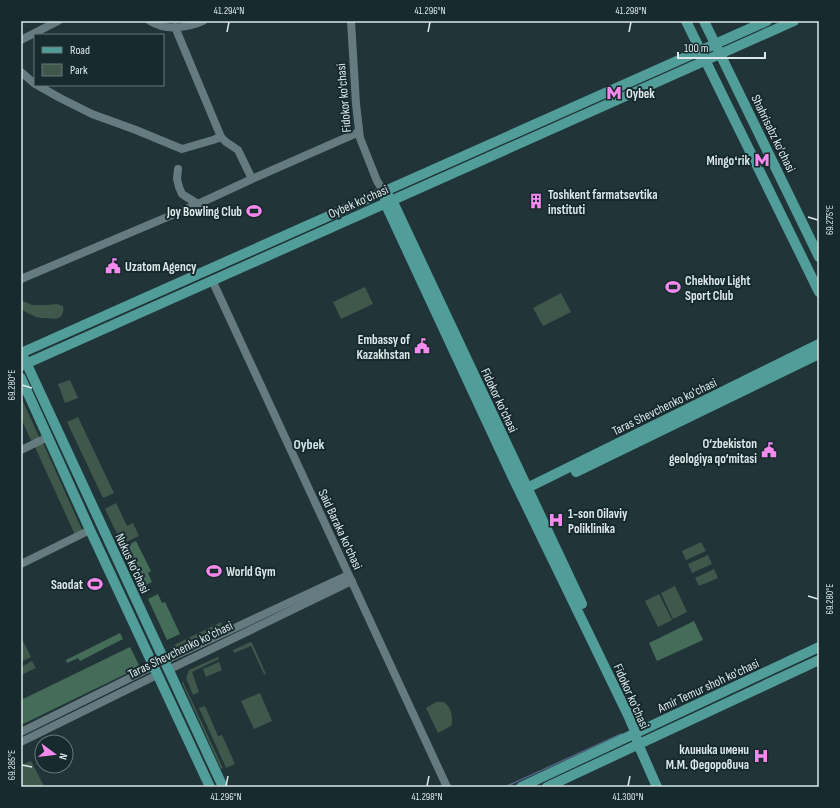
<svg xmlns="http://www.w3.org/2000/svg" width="840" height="808" viewBox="0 0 840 808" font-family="'Sofia Sans Condensed',sans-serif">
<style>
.green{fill:#40584c}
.forest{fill:#456c59}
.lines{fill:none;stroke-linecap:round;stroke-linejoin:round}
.stream{stroke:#4f6381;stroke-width:1.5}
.minor{stroke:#667b7f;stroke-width:8}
.major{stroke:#509d99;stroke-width:10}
.ticks{fill:none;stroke:#dbe7e9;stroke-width:1.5}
.labels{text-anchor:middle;stroke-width:4;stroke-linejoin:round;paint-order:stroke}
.poi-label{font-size:13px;font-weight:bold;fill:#dbe7e9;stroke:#172a2e;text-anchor:start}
.street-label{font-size:13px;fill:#dbe7e9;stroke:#172a2e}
.neighbourhood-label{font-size:14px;font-weight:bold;fill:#cee5ea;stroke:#172a2e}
.neatline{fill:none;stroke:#dbe7e9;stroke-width:1.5}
.ticks-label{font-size:10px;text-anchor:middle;fill:#dbe7e9}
</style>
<rect width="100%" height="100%" fill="#213438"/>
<path class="green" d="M365,287L373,304L341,319L333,302Z
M561,293L571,312L543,326L533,308Z
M21,300L32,305H48L57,304L63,306C65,319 56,320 46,318C43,318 39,318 36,317C31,315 26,312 21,309Z
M70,380L78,398L65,403L58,384Z
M21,397L40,439L32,443L21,418Z
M78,417L114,493L103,498L67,422Z
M43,443L83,532L75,535L35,447Z
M116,503L127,526L133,523L139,536L122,544L105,509Z
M701,542L706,551L686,560L682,551Z
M708,555L712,564L692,573L688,564Z
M714,569L718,578L699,586L695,578Z
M675,586L687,612L673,619L661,593Z
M659,594L672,620L658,627L645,601Z
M221,622L222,626L174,650L171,648L170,647Z
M21,637L31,657L21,662Z
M251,642L252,643L266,674H264L251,646L234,653L233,650Z
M218,657L219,659L192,672L199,692L193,695L186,678L189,670Z
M32,661L36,668L21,675V667Z
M219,662L222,670L206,677L203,669Z
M183,682L223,768L221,769L182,683Z
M260,693L272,721L254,729L241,701Z
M436,702C438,702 441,702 443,702C451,705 454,719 451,726L438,733L426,708Z
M205,706L218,736L222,735L235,764L226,768L199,708Z
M31,761L44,786V787H21V765Z"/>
<path class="forest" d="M136,541L151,571L148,573L152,582L142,587L124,547Z
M158,594L162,603L165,602L180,634L167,640L148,599Z
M694,621L703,640L657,661L649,643Z
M120,633L123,639L80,661L78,658L67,663L66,660Z
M130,647L140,667L21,725V700Z"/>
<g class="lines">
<path class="stream" d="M505,787L621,734"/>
<path class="minor" d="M150,21C165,31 188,28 203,21
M351,21L356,104L360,138L377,181L384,192
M175,27L221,137L226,142L238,150L252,179
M21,40L58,21
M21,72L35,84
M37,85L60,98L92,114L136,130L182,149L213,140L221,137
M178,169L177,179L179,187L182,194L185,196L198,204
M21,279L198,204L252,179L359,132
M212,280L447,787
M21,450L48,437
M21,564L90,530
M164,661L348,575
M168,670L352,581
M21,732L154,666
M21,742L157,675"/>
<path class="major" d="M686,21L819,292
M704,21L819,257
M388,196L392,200L582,604
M385,197V203L513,478L628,715L634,729L638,744L657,787
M21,353L767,21
M24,358L223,787
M21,366L794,21
M21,378L90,530L210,787
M576,472L819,354
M521,491L819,344
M521,787L819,647
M547,787L819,660"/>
</g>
<path class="ticks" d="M227,32L229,22M428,32L430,22M629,32L631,22M808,217L818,220M22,385L32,388M808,596L818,599M22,765L32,767M226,786L228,776M427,786L429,776M628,786L630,776"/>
<defs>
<g id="metro-bare" transform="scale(1.2)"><path d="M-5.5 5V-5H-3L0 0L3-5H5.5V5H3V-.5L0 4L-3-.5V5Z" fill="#f689ed" stroke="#172a2e" stroke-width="2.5" paint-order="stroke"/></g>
<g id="building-bare" transform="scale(1.2)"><path d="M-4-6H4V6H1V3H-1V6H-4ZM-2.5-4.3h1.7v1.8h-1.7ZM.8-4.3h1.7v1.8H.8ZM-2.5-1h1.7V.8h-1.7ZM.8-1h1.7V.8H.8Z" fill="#f689ed" stroke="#172a2e" stroke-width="2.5" paint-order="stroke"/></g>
<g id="stadium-bare" transform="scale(1.2)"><path d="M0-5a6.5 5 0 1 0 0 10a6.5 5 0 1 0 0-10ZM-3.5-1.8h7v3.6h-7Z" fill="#f689ed" stroke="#172a2e" stroke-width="2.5" paint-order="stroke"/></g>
<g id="civic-bare" transform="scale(1.2)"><path d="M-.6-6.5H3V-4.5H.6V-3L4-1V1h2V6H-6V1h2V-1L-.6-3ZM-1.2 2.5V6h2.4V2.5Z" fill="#f689ed" stroke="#172a2e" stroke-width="2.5" paint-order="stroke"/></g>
<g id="hospital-bare" transform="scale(1.2)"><path d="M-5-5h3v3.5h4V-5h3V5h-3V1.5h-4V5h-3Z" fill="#f689ed" stroke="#172a2e" stroke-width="2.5" paint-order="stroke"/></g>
</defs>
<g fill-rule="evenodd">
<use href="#metro-bare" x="614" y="93"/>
<use href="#metro-bare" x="762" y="160"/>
<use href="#building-bare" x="536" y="201"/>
<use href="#stadium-bare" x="254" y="211"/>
<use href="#civic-bare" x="113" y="266"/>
<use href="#stadium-bare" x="673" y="287"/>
<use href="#civic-bare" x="422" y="346"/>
<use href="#civic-bare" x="769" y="450"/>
<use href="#hospital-bare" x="556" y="520"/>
<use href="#stadium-bare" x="214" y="571"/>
<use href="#stadium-bare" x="95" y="584"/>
<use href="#hospital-bare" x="761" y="756"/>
</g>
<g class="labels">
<g class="poi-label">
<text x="626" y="98">Oybek</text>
<text x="750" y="165" text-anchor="end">Mingoʻrik</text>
<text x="548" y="199">Toshkent farmatsevtika<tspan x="548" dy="15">instituti</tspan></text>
<text x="242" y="216" text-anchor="end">Joy Bowling Club</text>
<text x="125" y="271">Uzatom Agency</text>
<text x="685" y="285">Chekhov Light<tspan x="685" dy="15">Sport Club</tspan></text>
<text x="410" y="344" text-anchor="end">Embassy of<tspan x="410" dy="15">Kazakhstan</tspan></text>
<text x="757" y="448" text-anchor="end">O‘zbekiston<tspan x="757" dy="15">geologiya qo‘mitasi</tspan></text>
<text x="568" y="518">1-son Oilaviy<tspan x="568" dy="15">Poliklinika</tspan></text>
<text x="226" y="576">World Gym</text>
<text x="83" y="589" text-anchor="end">Saodat</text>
<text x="749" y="754" text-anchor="end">клиника имени<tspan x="749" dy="15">М.М. Федоровича</tspan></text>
</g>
<g class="street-label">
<text transform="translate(343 98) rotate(-95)" y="5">Fidokor ko'chasi</text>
<text transform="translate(774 133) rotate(64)" y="5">Shahrisabz ko'chasi</text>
<text transform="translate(358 201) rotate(-24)" y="5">Oybek ko'chasi</text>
<text transform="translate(500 400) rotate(65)" y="5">Fidokor ko'chasi</text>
<text transform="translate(664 406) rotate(-26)" y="5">Taras Shevchenko ko'chasi</text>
<text transform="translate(341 529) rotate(65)" y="5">Said Baraka ko'chasi</text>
<text transform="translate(133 563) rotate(65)" y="5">Nukus ko'chasi</text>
<text transform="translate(180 649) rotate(-26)" y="5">Taras Shevchenko ko'chasi</text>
<text transform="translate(708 685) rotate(-25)" y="5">Amir Temur shoh ko'chasi</text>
<text transform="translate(632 696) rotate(66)" y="5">Fidokor ko'chasi</text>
</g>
<g class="neighbourhood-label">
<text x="309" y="449">Oybek</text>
</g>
</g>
<rect width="840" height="808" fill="none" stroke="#172a2e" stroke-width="44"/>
<rect x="34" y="34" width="130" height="52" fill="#172a2e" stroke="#657679"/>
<rect x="42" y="47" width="20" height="6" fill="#509d99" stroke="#657679"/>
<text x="70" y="54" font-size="12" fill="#dbe7e9">Road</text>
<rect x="42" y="64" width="20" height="12" fill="#40584c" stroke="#657679"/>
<text x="70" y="74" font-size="12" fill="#dbe7e9">Park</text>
<g transform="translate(54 754) rotate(105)"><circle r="19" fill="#172a2e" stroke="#657679"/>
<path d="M0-3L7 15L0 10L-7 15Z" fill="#f689ed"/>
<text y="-6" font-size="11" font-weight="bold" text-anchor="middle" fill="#dbe7e9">N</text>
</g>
<path d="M678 52v6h87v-6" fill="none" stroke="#dbe7e9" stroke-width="2"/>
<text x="684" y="52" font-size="12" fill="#dbe7e9" stroke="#172a2e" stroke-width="3" paint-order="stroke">100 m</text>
<rect x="22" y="22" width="796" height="764" class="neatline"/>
<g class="ticks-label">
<text x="229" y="14">41.294°N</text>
<text x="430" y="14">41.296°N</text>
<text x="631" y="14">41.298°N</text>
<text transform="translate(829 220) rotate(-90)" y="4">69.275°E</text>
<text transform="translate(11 385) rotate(-90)" y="4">69.280°E</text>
<text transform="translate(829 599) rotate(-90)" y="4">69.280°E</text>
<text transform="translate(11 765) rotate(-90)" y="4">69.285°E</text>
<text x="226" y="800">41.296°N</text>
<text x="427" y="800">41.298°N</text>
<text x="628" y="800">41.300°N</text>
</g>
</svg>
